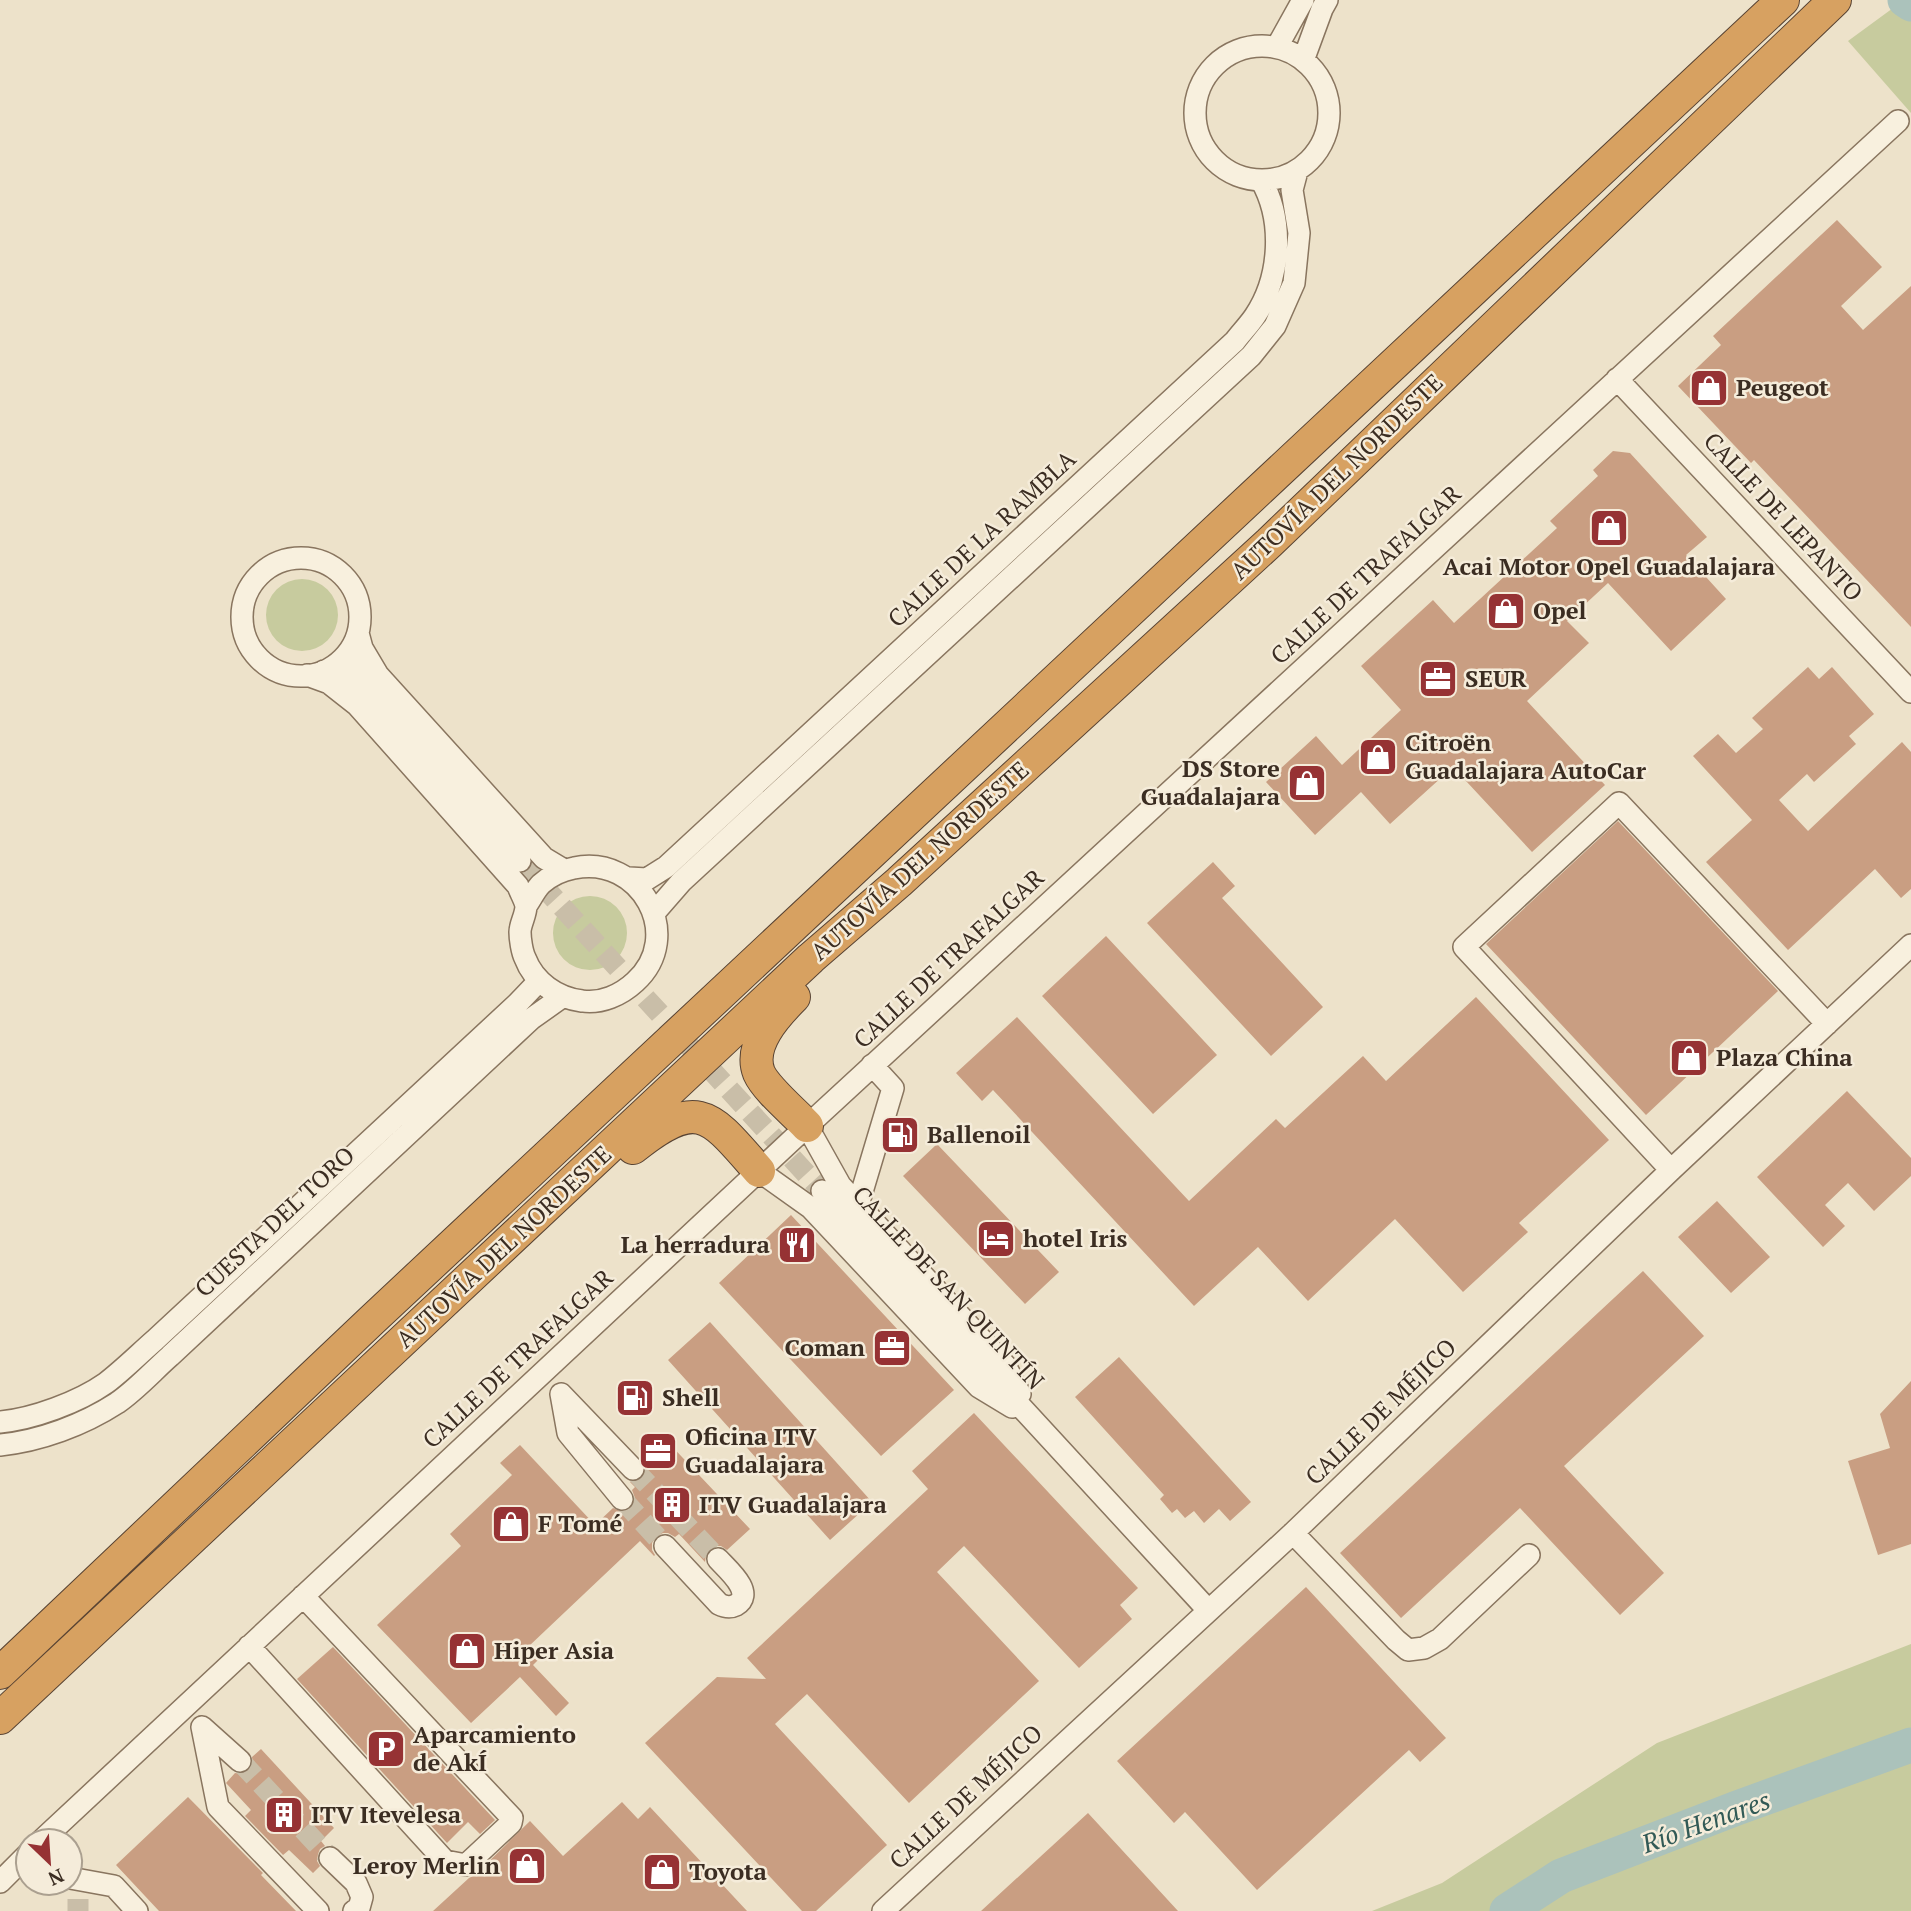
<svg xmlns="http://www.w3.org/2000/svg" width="1911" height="1911" viewBox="0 0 1911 1911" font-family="'PT Serif',serif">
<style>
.green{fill:#c7cb9e}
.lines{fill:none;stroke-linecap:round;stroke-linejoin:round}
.river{stroke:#abc2bb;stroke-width:35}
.building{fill:#c99e82}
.minor-tunnel{stroke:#c9bea8;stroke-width:21;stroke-dasharray:21 10;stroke-linecap:butt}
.minor-casing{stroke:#89755f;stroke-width:24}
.highway-casing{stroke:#584333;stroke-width:34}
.minor{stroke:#f8f0de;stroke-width:21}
.highway{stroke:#d7a161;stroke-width:32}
.labels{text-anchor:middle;stroke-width:5;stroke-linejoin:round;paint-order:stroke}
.poi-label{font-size:24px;font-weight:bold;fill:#3b2d22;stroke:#f5ecda;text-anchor:start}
.street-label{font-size:24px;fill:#3b2d22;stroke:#f5ecda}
.water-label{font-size:26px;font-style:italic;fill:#325a56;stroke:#f5ecda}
</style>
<rect width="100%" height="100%" fill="#ede2ca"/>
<path class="green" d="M1904,0H1911V113L1848,41Z
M266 615a36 36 0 1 1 72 0a36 36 0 1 1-72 0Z
M553 933a37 37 0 1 1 74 0a37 37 0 1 1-74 0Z
M1911,1644V1911H1372L1442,1883L1657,1743Z"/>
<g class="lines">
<path class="river" d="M1905,0L1911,4
M1507,1911L1561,1876L1737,1808L1911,1745"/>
</g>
<path class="building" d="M1837,220L1882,267L1841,306L1863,330L1911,286V627L1754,460L1751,463L1678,386L1721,345L1713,336Z
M1613,451L1630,453L1707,537L1686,555L1726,599L1671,651L1608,583L1567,621L1589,643L1527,701L1605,785L1532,852L1453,767L1390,824L1361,792L1315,835L1266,782L1316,736L1342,765L1401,710L1361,666L1433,600L1454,623L1557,528L1550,521L1598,476L1593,470Z
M1808,667L1819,679L1832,667L1874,714L1849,736L1856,744L1814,782L1807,774L1779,800L1808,831L1902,742L1911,752V889L1901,898L1875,869L1788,950L1706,862L1752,820L1693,756L1718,734L1736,753L1763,729L1752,718Z
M1618,821L1778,991L1646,1115L1486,944Z
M1213,862L1235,886L1222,898L1323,1007L1271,1056L1147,923Z
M1106,936L1217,1055L1153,1114L1042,996Z
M1476,997L1609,1140L1519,1223L1528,1232L1463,1292L1395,1219L1308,1301L1258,1247L1194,1306L993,1090L982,1101L956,1073L1017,1017L1189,1201L1276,1119L1285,1128L1363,1056L1386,1081Z
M1847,1091L1911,1158V1176L1874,1211L1848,1183L1825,1205L1845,1226L1823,1247L1757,1177Z
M937,1144L1059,1272L1025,1304L903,1176Z
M1717,1201L1770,1257L1731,1293L1678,1237Z
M791,1215L954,1390L881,1456L719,1283Z
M1643,1271L1704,1336L1564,1466L1664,1573L1620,1615L1520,1508L1401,1618L1340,1553Z
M710,1322L872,1502L830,1540L668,1360Z
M1119,1357L1251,1502L1230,1521L1219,1509L1204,1523L1194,1511L1185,1518L1177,1509L1172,1513L1160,1499L1164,1495L1075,1397Z
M1911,1381V1544L1878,1555L1848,1461L1890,1448L1880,1414Z
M974,1413L1138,1588L1120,1605L1132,1619L1079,1668L964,1546L937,1572L1039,1681L909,1803L807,1694L775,1724L887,1845L816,1911H802L645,1743L717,1677L766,1679L747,1658L928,1489L912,1471Z
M665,1439L750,1529L727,1550L721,1546H716L709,1549L706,1555L705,1562L679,1534L675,1537L668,1533H663L657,1536L652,1543V1550L655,1555L654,1556L640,1541L528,1647L539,1659L533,1665L569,1703L556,1716L520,1677L471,1723L377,1625L461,1546L450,1534L512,1475L500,1463L520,1445L595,1525L613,1508L623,1512L631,1509L634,1504L635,1498L632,1490L635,1487L630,1482L637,1481L643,1478L646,1472V1467L643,1460Z
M1306,1587L1446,1738L1420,1762L1409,1750L1257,1890L1185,1812L1174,1823L1117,1761Z
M333,1647L495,1820L480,1834L468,1822L447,1843L297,1679Z
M261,1749L334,1828L321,1841L325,1846L320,1849L318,1854L317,1861L320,1866L313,1873L289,1850L283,1855L245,1816L251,1810L226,1783L235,1773L243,1774L249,1770L253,1764L252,1757Z
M188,1797L263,1873L261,1875L296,1911H159L116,1865Z
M622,1802L638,1819L650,1807L747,1911H433L469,1878L475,1875L530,1821L563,1856Z
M1088,1813L1178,1911H981Z"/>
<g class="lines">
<path class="minor-tunnel" d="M520,861L822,1191
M633,1469L718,1559
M622,1499L665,1546
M240,1761L330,1858
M78,1899V1911"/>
<g class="minor-casing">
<path id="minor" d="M1278,45L1303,0
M1195 113a67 67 0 1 1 134 0a67 67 0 1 1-134 0Z
M1304,58L1322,9L1327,0
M1617,379L1911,692
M242 617a59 59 0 1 1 118 0a59 59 0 1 1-118 0Z
M358,633L362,648L378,675L544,858L564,870
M324,671L340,674L370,692L358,671L354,646
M307,675L329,683L357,705L518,886C520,892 525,900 526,906C526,915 520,924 520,932C520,939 522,952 525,958C534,982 557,998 582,1001C601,1004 621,995 635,982C686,936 640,854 574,868C563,870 550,876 541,884C535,890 531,899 526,906
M370,692L520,861
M629,878L647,879L666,867L1235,341C1241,333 1249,325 1255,316C1281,277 1284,220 1261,180
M654,913L681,882L1251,356L1275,326L1294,283L1299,233L1292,190L1297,171
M807,1126L840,1185L1005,1365L1020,1394
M1671,1170L1464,947L1619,803L1827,1024
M759,1171L811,1208L979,1387L1012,1407
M822,1191L1208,1610
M858,1205L893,1088L872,1065
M0,1422C33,1419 79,1402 106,1383C123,1370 139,1354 155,1340L517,1004L539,981
M0,1445C40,1441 83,1425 117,1403C136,1390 153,1371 170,1356L531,1019L562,997
M622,1499L568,1433L561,1394L633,1469
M1293,1533L1396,1640L1408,1650L1424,1648L1440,1639L1529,1555
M665,1546L719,1604C725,1607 730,1608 736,1605C756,1593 727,1569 718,1559
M249,1646L445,1861L466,1865L511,1823L512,1818L303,1596
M240,1761L202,1727L218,1807L318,1911
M41,1841L807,1126L1898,121
M330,1858L356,1883L362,1897L359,1908L354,1911
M70,1878L114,1886L137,1911
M0,1882L28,1854
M883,1911L1293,1533L1671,1170L1911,945"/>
</g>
<g class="highway-casing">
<path id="highway" d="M794,997C776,1015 748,1045 759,1073C766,1089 794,1112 807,1126
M633,1148C699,1095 710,1115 759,1171
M0,1673L372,1320L1783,0
M0,1718L811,958L899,882L1269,543L1835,0"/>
</g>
<use href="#minor" class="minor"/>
<use href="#highway" class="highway"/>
</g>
<defs>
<g id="shop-square" transform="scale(2.0125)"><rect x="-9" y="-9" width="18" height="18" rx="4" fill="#963234" stroke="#f5ecda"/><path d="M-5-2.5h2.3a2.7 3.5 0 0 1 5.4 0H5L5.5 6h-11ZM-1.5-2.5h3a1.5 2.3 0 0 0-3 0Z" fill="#fff"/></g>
<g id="office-square" transform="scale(2.0125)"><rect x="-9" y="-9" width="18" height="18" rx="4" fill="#963234" stroke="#f5ecda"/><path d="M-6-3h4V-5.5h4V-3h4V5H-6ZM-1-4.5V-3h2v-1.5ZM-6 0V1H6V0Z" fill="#fff"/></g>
<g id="fuel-square" transform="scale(2.0125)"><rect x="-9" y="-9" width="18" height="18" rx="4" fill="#963234" stroke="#f5ecda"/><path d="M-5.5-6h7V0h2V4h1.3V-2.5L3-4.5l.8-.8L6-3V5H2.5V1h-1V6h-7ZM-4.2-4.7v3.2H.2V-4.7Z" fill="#fff"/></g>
<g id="hotel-square" transform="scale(2.0125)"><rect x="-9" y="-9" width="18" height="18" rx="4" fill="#963234" stroke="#f5ecda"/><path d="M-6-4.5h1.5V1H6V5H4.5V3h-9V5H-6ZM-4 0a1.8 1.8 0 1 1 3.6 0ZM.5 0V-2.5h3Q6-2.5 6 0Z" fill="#fff"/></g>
<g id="restaurant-square" transform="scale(2.0125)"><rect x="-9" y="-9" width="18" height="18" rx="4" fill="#963234" stroke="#f5ecda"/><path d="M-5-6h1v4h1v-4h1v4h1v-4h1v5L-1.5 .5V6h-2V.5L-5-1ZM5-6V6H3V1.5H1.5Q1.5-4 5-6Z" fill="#fff"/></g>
<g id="building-square" transform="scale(2.0125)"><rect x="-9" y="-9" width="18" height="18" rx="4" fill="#963234" stroke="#f5ecda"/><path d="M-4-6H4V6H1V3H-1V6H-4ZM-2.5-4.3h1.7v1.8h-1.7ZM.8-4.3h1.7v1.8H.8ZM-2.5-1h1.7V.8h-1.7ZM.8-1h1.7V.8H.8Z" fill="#fff"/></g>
<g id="parking-square" transform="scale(2.0125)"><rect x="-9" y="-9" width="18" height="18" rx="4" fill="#963234" stroke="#f5ecda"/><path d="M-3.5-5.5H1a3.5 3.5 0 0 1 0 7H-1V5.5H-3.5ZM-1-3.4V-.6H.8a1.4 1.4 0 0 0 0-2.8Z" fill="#fff"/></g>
</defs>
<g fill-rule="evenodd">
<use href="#shop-square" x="1709" y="388"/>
<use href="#shop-square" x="1609" y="528"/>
<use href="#shop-square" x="1506" y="611"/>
<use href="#office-square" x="1438" y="679"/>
<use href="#shop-square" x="1378" y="757"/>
<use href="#shop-square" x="1307" y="783"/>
<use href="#shop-square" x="1689" y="1058"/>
<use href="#fuel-square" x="900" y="1135"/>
<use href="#hotel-square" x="996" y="1239"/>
<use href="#restaurant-square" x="797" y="1245"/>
<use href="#office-square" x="892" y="1348"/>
<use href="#fuel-square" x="635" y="1398"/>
<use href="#office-square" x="658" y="1451"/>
<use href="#building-square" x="672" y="1505"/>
<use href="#shop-square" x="511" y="1524"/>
<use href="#shop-square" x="467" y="1651"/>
<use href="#parking-square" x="386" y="1749"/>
<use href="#building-square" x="284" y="1815"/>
<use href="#shop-square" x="527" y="1866"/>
<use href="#shop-square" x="662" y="1872"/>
</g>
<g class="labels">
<g class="poi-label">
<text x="1736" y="396">Peugeot</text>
<text x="1609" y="575" text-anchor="middle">Acai Motor Opel Guadalajara</text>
<text x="1533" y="619">Opel</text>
<text x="1465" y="687">SEUR</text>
<text x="1405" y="751">Citroën<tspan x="1405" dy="28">Guadalajara AutoCar</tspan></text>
<text x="1280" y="777" text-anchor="end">DS Store<tspan x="1280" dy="28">Guadalajara</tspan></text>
<text x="1716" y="1066">Plaza China</text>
<text x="927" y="1143">Ballenoil</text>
<text x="1023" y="1247">hotel Iris</text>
<text x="770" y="1253" text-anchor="end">La herradura</text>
<text x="865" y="1356" text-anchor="end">Coman</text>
<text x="662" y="1406">Shell</text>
<text x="685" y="1445">Oficina ITV<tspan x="685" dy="28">Guadalajara</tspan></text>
<text x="699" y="1513">ITV Guadalajara</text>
<text x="538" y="1532">F Tomé</text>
<text x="494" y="1659">Hiper Asia</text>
<text x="413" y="1743">Aparcamiento<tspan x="413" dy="28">de AkÍ</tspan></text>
<text x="311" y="1823">ITV Itevelesa</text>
<text x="500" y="1874" text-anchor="end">Leroy Merlin</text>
<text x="689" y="1880">Toyota</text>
</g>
<g class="street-label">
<text transform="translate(1337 477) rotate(-44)" y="8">AUTOVÍA DEL NORDESTE</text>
<text transform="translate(1783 517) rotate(47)" y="8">CALLE DE LEPANTO</text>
<text transform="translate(982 539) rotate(-43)" y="8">CALLE DE LA RAMBLA</text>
<text transform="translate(1366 575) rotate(-43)" y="8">CALLE DE TRAFALGAR</text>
<text transform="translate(920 861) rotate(-42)" y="8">AUTOVÍA DEL NORDESTE</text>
<text transform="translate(949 959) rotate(-43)" y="8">CALLE DE TRAFALGAR</text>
<text transform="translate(275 1222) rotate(-43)" y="8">CUESTA DEL TORO</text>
<text transform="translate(504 1247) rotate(-43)" y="8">AUTOVÍA DEL NORDESTE</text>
<text transform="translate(948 1288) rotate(47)" y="8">CALLE DE SAN QUINTÍN</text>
<text transform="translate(518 1359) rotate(-43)" y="8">CALLE DE TRAFALGAR</text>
<text transform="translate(1381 1412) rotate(-44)" y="8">CALLE DE MÉJICO</text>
<text transform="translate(966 1797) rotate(-43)" y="8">CALLE DE MÉJICO</text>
</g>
<g class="water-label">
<text transform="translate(1706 1822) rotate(-20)" y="9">Río Henares</text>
</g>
</g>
<g transform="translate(49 1862) rotate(155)"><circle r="33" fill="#f5ecda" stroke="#aba090" stroke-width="2"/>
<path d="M0-5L12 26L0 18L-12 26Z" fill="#963234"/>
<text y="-10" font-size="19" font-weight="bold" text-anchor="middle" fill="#3b2d22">N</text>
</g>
</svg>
